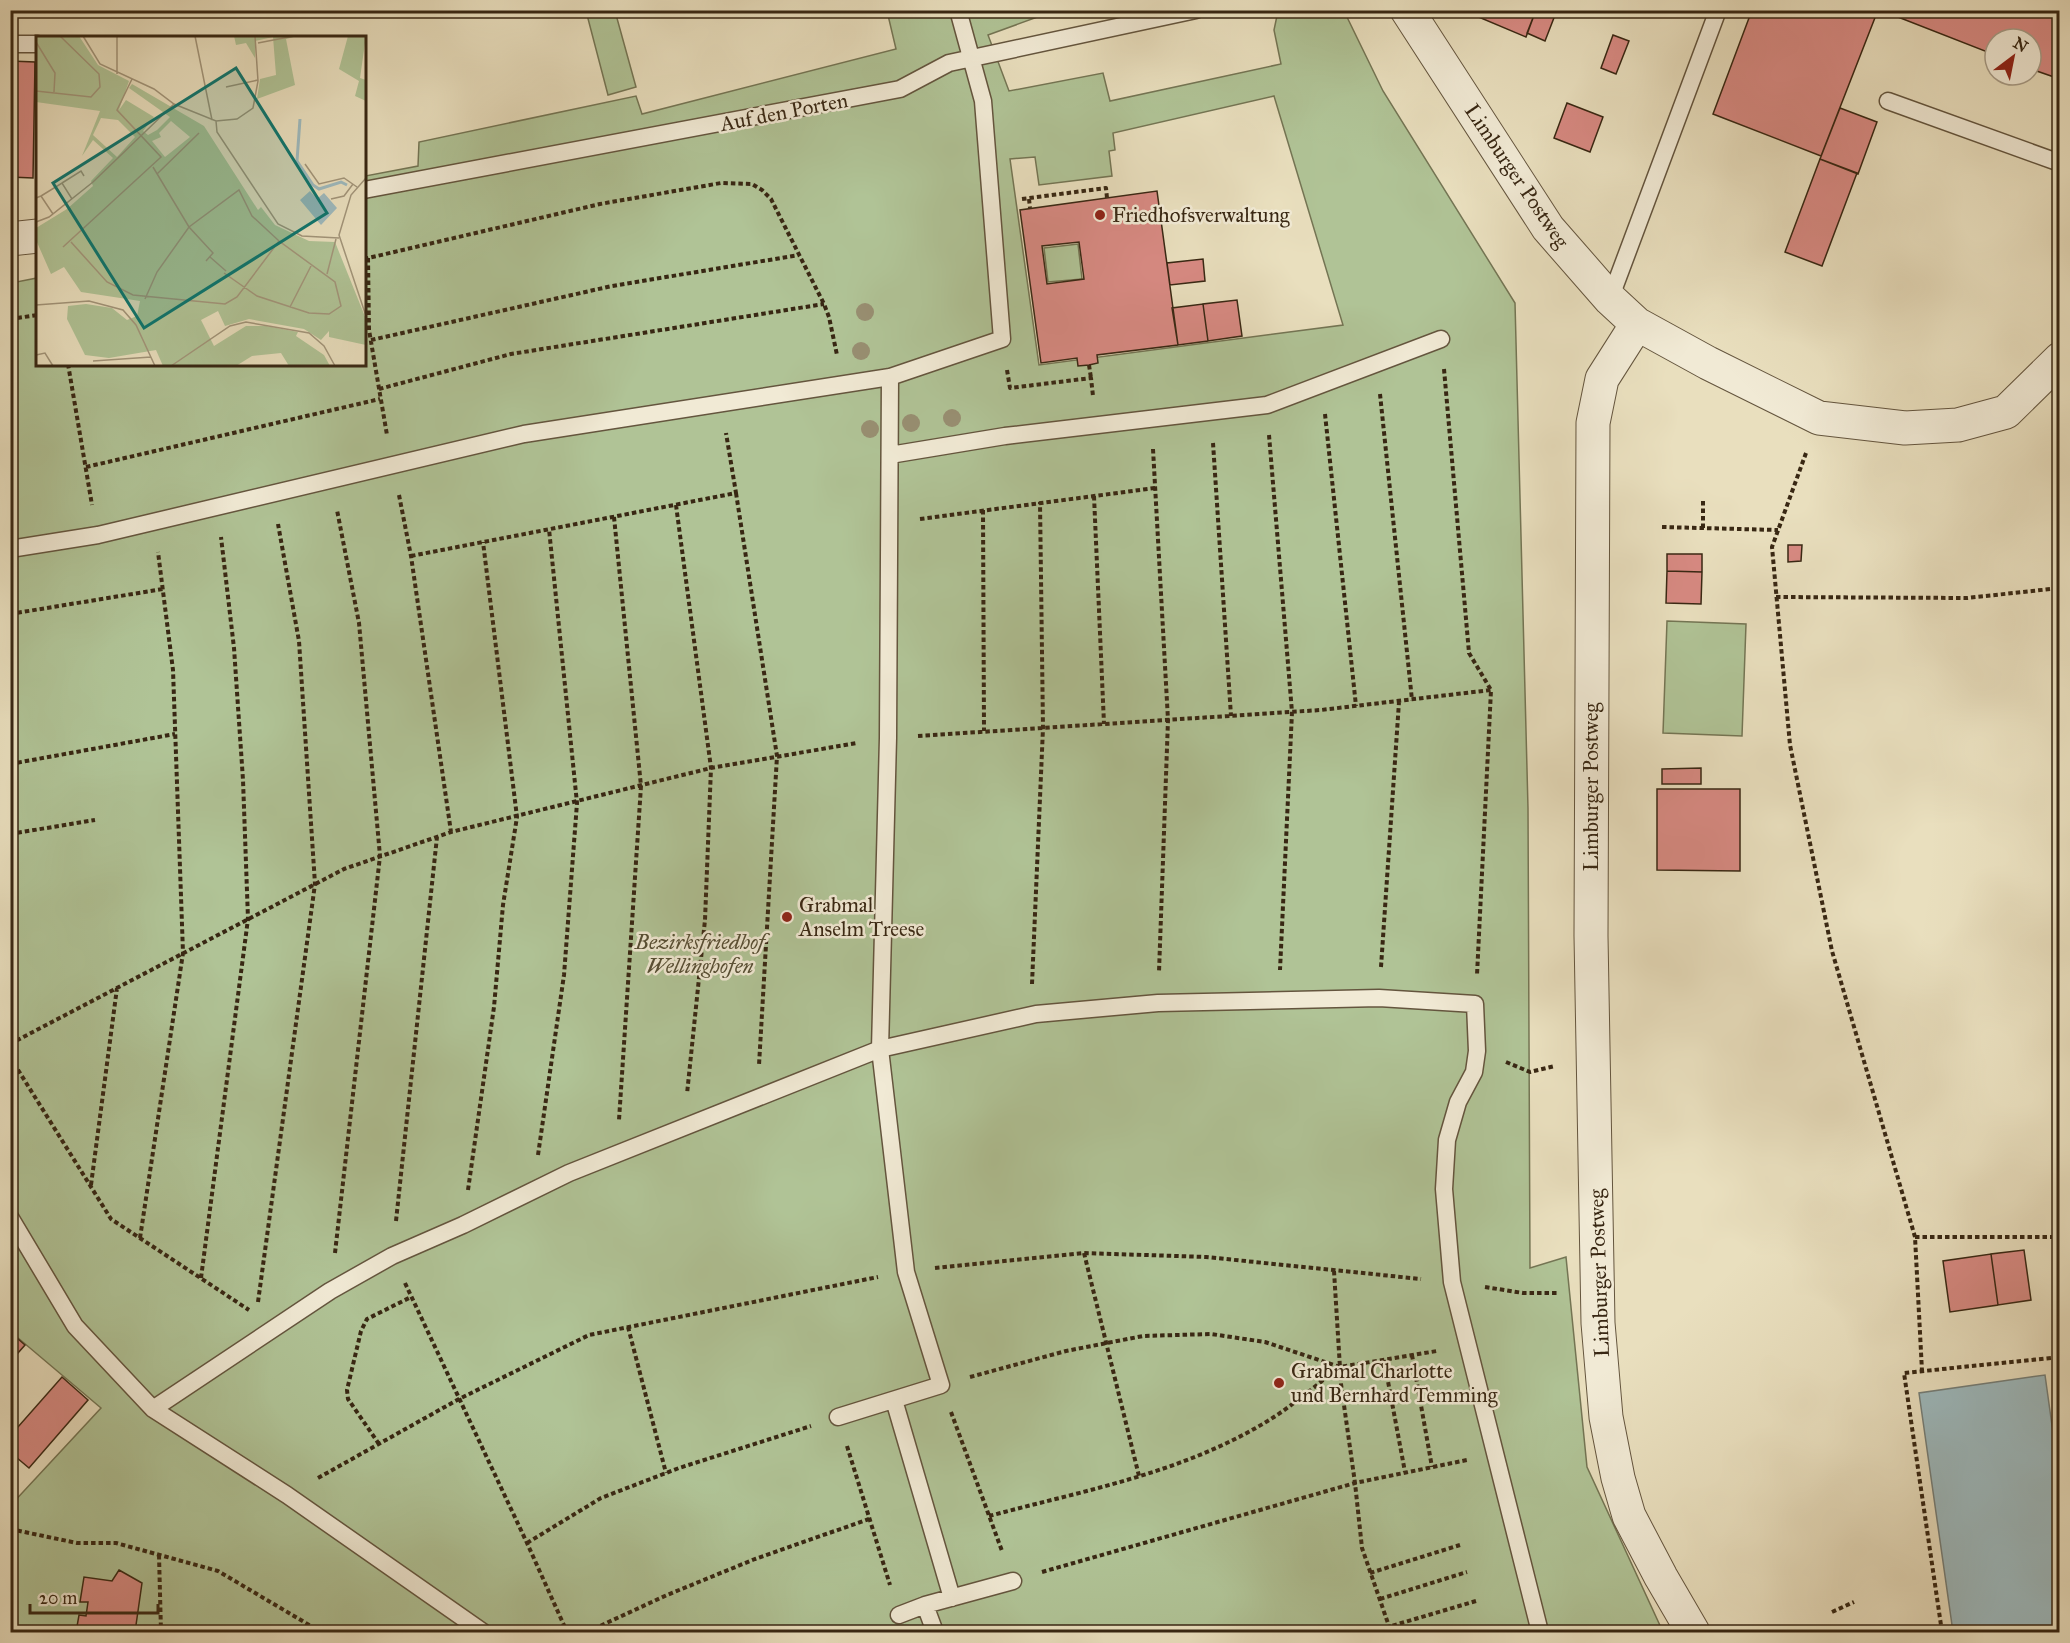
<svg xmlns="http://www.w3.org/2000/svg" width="2070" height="1643" viewBox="0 0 2070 1643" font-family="'IM FELL Great Primer',serif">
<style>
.green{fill:#b0c396;stroke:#747554;stroke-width:1.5;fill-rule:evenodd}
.water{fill:#9db9bd;stroke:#757f79;stroke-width:1.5}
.building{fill:#d88a83;stroke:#382713;stroke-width:1.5;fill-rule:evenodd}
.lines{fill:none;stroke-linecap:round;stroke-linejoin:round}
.service-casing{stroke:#64553e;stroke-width:19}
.minor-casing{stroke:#64553e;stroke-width:35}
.path{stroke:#382713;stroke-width:4;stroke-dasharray:4.5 3;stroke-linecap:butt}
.service{stroke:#f1ead5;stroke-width:16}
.minor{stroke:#f1ead5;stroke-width:33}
.tree{fill:#988f72}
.poi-dot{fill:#8f2418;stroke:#f1ead5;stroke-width:2}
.labels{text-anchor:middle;stroke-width:5;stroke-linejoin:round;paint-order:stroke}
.street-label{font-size:21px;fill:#382713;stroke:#f1ead5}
.poi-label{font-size:21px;fill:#382713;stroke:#f1ead5;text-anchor:start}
.park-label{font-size:21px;font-style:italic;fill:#564e34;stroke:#f1ead5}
.inset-river{fill:none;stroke:#9db9bd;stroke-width:3}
.inset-road{fill:none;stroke:#a2957a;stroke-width:1.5}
.view{fill:#0f766e;fill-opacity:0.15;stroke:#0f766e;stroke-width:3}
.inset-edge{fill:none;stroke:#382713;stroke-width:3}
</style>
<rect width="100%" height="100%" fill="#e9dfbe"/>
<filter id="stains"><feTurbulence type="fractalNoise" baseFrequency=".00333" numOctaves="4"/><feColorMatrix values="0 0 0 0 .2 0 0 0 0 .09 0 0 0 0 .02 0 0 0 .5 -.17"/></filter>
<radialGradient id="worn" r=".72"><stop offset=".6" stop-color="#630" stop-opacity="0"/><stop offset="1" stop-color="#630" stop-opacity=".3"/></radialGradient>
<path class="green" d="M586,11H615L636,87L608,95Z
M887,11H1054L988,35L1009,91L1103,73L1110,101L1281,64L1274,30L1278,11H1344L1383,91L1515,303L1528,808L1530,1268L1566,1257L1587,1467L1663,1632H11L10,1506L101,1408L11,1332V283L37,278L38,364H364L365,176L418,166L419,142L636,96L642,114L896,49ZM1274,96L1343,325L1039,365L1010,159L1035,157L1039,185L1112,176L1109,151L1115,150L1113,133Z
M1078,244L1082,279L1048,282L1044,248Z
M1667,621L1746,624L1742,736L1663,733Z"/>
<path class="water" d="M2045,1375L2059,1476V1632H1953L1919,1393Z"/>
<path class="building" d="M1462,10H1536L1526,37Z
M1536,10H1557L1545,41L1527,33Z
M1752,10H1878L1821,156L1713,114Z
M1880,10H2060V62L2054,77L2031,69V39H1995V55Z
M1613,35L1629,41L1616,74L1601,68Z
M10,61L35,62L33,178L10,177Z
M1567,103L1603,117L1590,152L1554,138Z
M1840,108L1877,122L1858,174L1820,159Z
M1820,159L1857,173L1822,266L1785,252Z
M1157,191L1178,345L1097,355L1098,363L1089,365L1078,366L1077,358L1041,363L1020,210ZM1079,242L1084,279L1047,284L1042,246Z
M1203,259L1205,281L1170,285L1167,263Z
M1237,300L1242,336L1208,341L1203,304Z
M1203,304L1208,341L1178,345L1172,308Z
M1788,545H1802L1801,561L1788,562Z
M1667,554H1702V572L1667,571Z
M1667,571L1702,572L1701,604L1666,603Z
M1701,768V784H1662V769Z
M1657,789H1740V871L1657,870Z
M2024,1250L2031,1300L1998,1305L1991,1254Z
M1991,1254L1998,1305L1950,1312L1943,1261Z
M10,1332L25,1345L10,1362Z
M62,1377L88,1400L29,1468L10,1452V1436Z
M119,1570L142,1583L135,1632H76L79,1615L86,1616L88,1602H80L84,1577L112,1581Z"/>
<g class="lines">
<g class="service-casing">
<path id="service" d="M10,44H38
M1888,101L2060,163
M364,190L900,89L949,63L1196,10
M1610,299L1718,10
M890,455L1005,436L1267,405L1441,339
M10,549L98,535L524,434L890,377L1002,339L983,101L958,10
M10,1217L75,1326L153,1409L287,1495L483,1632
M894,1400L952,1598
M153,1409L330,1291L392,1256L463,1225L569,1173L880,1049L1036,1014L1158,1003L1379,998L1475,1004L1477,1051L1474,1072L1458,1102L1447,1140L1444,1189L1452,1282L1540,1632
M838,1417L941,1385L906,1272L880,1049L888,738L890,377
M925,1605L935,1632
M899,1615L925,1605L1013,1581"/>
</g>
<g class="minor-casing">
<path id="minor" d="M1407,10L1548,228L1610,299L1637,324L1708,363L1819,418L1905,428L1958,425L2006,412L2060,359
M10,239L38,236
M1637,324L1602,379L1593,423L1591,936L1598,1323L1606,1417L1618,1478L1629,1516L1661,1577L1693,1632"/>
</g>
<path class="path" d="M1022,199L1106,188L1107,198
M1029,199L1030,208
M368,258L369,330L387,435
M364,259L600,204L721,183L752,184L762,190L771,199L824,304L829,317L837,355
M10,319L38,315
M371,340L612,286L799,255
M68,364L92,505
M1089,365L1091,378
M1444,369L1469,653L1491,690L1477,975
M1007,370L1010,388L1091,378L1093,396
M379,389L511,354L824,304
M1380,394L1412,700
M1325,414L1356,706
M1269,435L1292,712L1280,970
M1213,443L1231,716
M1153,449L1168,720L1159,972
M1806,453L1772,547L1790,745L1832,951L1915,1237L1922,1371
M86,467L380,399
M736,493L777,756L759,1065
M399,495L411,556L451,832
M1094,496L1104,724
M676,505L711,768L705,920L687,1094
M983,510L984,731
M614,517L641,786L619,1120
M920,519L1155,488
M1662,527L1778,530
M1703,528V499
M411,556L736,493L726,433
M1776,597L1967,598L2060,588
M10,614L163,589
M918,736L1321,710L1491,690
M10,764L175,734
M10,834L95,820
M1381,967L1399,702
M1032,984L1043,728L1040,502
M10,1044L344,869L451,832L711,768L857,743
M10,1057L111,1219L249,1310
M1506,1062L1530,1072L1555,1066
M538,1155L564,975L577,803L549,529
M91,1185L117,988
M468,1190L494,1007L503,905L517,817L483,542
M396,1221L437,837
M1915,1237H2058L2060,1246
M140,1238L183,953L173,670L158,552
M335,1253L380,856L359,623L337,510
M1084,1253L1139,1476
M935,1268L1084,1253L1206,1257L1421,1279
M1334,1271L1341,1384L1355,1483L1362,1548L1391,1632
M201,1278L248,919L243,780L234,648L221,537
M405,1283L527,1543L567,1632
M1485,1287L1523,1293H1558
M258,1302L315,884L299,641L278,524
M628,1327L666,1473
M1412,1355L1432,1467
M1384,1360L1405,1472
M970,1377L1066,1351L1143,1336L1211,1334L1265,1342L1340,1367L1437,1351
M951,1412L1002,1551
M379,1444L348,1399L347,1390L361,1331L367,1319L411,1297
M847,1446L890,1585
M318,1478L459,1399L589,1335L878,1277
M989,1516C1086,1490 1188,1472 1274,1417C1297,1402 1318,1384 1339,1367
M10,1529L77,1543H116L218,1571L321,1632
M527,1543L601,1498L679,1468L811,1426
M159,1555L161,1632
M1042,1572L1355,1483L1467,1460
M1370,1573L1460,1545
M1380,1599L1467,1572
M1832,1612L1854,1602
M587,1632L667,1595L755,1559L869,1519
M859,1632L871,1626
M1371,1632L1476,1601
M1942,1632L1904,1373L2060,1357"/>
<use href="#service" class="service"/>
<use href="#minor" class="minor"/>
</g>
<g class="tree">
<circle cx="865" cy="312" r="9"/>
<circle cx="861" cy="351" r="9"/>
<circle cx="952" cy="418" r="9"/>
<circle cx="911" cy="423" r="9"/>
<circle cx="870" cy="429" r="9"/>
</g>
<g class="poi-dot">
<circle cx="1100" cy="215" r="6"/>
<circle cx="787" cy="917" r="6"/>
<circle cx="1279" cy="1383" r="6"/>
</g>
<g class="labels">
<g class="street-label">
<text transform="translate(784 112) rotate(-11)" y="7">Auf den Porten</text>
<text transform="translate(1517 176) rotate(56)" y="7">Limburger Postweg</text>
<text transform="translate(1591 787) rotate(-90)" y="7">Limburger Postweg</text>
<text transform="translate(1599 1273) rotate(-92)" y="7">Limburger Postweg</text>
</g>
<g class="poi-label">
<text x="1112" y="222">Friedhofsverwaltung</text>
<text x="799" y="912">Grabmal<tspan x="799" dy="24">Anselm Treese</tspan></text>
<text x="1291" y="1378">Grabmal Charlotte<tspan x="1291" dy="24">und Bernhard Temming</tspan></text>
</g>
<g class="park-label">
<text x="700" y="949">Bezirksfriedhof<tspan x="700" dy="24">Wellinghofen</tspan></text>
</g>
</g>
<g transform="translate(36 36)">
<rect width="330" height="330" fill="#e9dfbe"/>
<path d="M0,0H43L62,29L93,45L83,74L90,64L118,81L107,95L112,99L121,94L134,81L93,52L96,48L168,90L222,174L225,171L239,189L273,205L299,206L330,283V309L293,301V295L285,304L268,293L213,283L189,290L182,275L165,284L178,310L210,290H230L262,296L260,300L288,319L294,330H253L245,317L216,320L200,330H127L120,314L73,322L49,319L31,283L32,270L50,268L76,272L91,284L101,280L104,265L45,256L28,231L15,238L0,204V192L31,173L57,150L55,145L77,122L57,104L46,120L64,75L0,66ZM65,82L82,84L99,101L81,121L57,99ZM135,85L154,101L129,121L116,105L125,101L123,97ZM198,0H262L250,3L259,49L221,63L224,43L240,39L237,1L219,5V22L210,7L200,9ZM312,0H330L324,42L330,44V65L319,60L323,45L303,33Z" fill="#b0c396" fill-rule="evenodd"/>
<path d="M274,155L281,163L288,157L301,172L285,189L264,164Z" fill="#9db9bd"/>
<path class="inset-river" d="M264,83L261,125L277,149L283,153L305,146L311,149"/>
<path class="inset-road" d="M47,0L64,28L118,53L138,68L180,85L201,83L217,72L222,45L219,0M81,0V38M159,0L176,84M0,6L19,37L18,56M222,7L258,0M190,51L222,44M0,55L55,61L64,51L63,38L24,0M180,85L181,96L242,188L266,200L303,202M269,128L283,148L308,142L321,151M117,131L153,191L177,217L170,225M121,138L163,97M330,142L315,159L303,199L330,280M26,147L45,135L48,140M5,160L26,147L36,163M0,162L5,160L17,178M295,163L308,160L317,148M0,186L13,181L57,146L138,68M35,206L71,246L97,259L189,268L201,261L243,205M27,211L125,121L81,74L96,43M174,221L190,235M291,238L300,203M109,263L121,236L153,191L203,154L216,180L243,205L299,246L305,270L293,278L273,277L221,260L188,237M0,269L53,265L87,274L100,289L119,330M254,271L276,228M0,319L9,317L17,330M57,325L115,321M135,330L194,290L210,286L273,297L288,310L299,330"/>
<path class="view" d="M200,32L291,177L108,292L17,147Z"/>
<rect width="330" height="330" class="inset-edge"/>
</g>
<rect width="2070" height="1643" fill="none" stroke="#e9dfbe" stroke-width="36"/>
<rect x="12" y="12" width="2046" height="1619" fill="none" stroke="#382713" stroke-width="3"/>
<rect x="18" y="18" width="2034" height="1607" fill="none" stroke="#382713" stroke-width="1.5"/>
<g transform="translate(2013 57) rotate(32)"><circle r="28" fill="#f1ead5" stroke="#a79c87" stroke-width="1.5"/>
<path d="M0-4.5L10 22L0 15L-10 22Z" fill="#8f2418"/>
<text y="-9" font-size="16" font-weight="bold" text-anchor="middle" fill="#382713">N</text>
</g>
<path d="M30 1604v9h128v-9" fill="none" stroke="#382713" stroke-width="3"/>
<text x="39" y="1604" font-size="18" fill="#382713" stroke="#f1ead5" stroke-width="4.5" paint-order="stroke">20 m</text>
<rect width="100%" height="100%" filter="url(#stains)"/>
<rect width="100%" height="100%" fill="url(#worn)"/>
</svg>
